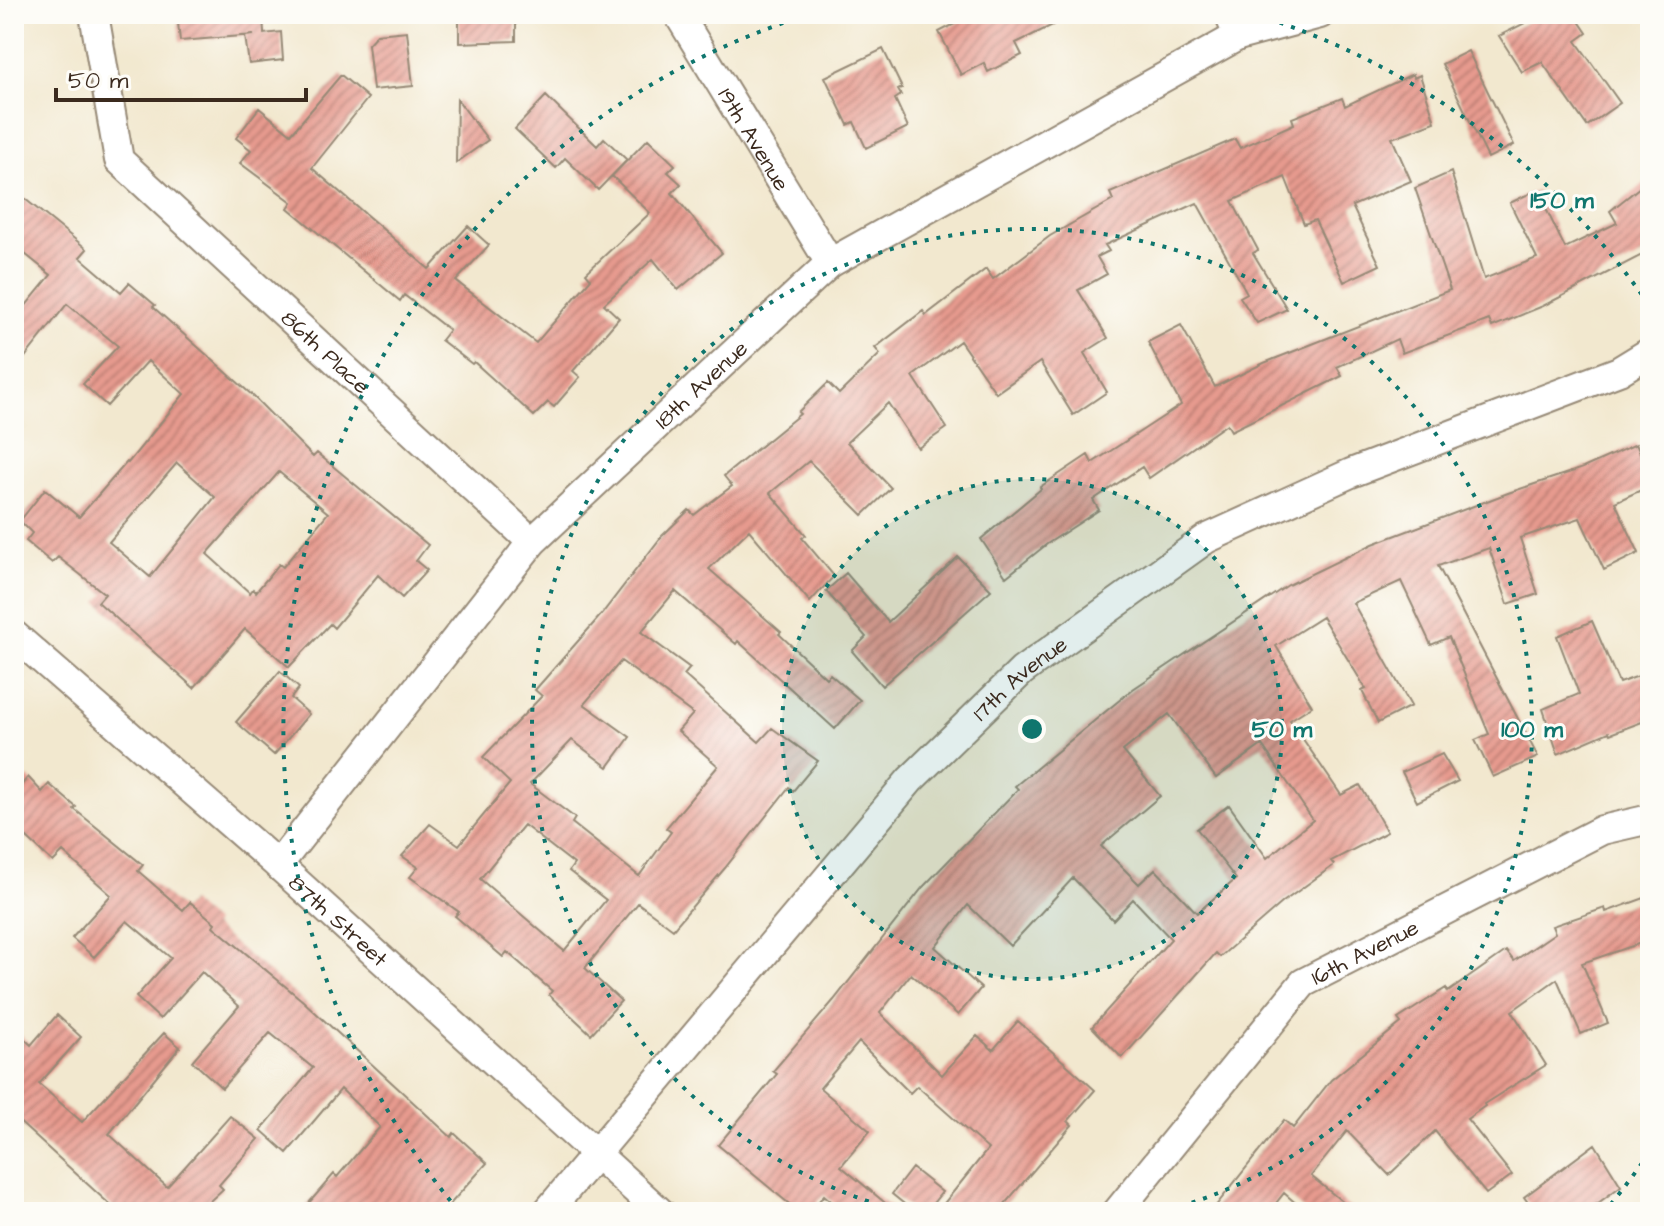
<svg xmlns="http://www.w3.org/2000/svg" width="1664" height="1226" viewBox="0 0 1664 1226" font-family="'Architects Daughter',sans-serif">
<style>
.building{fill:url(#building-hatch);fill-rule:evenodd}
.lines{fill:none;stroke-linecap:round;stroke-linejoin:round}
.minor-casing{stroke:#968976;stroke-width:32}
.minor{stroke:#fff;stroke-width:28}
.ring{fill:none;stroke:#0f766e;stroke-width:4;stroke-dasharray:4 8}
.labels{text-anchor:middle;stroke-width:6;stroke-linejoin:round;paint-order:stroke}
.street-label{font-size:22px;fill:#3b2a1e;stroke:#fdfcf7}
.centre{fill:#0f766e;stroke:#fdfcf7;stroke-width:4}
.ring-label{font-size:24px;text-anchor:middle;font-weight:bold;fill:#0f766e;stroke:#fdfcf7;stroke-width:6;stroke-linejoin:round;paint-order:stroke}
</style>
<defs>
<pattern id="building-hatch" width="6" height="6" patternUnits="userSpaceOnUse" patternTransform="scale(2)"><rect width="6" height="6" fill="#e69a8e"/><path d="M-1 1l2-2M0 6l6-6M5 7l2-2" fill="none" stroke="#bc7e73"/></pattern>
</defs>
<rect width="100%" height="100%" fill="#fdfcf7"/>
<filter id="ink" filterUnits="userSpaceOnUse"><feTurbulence type="fractalNoise" baseFrequency=".0125" numOctaves="2"/><feDisplacementMap in="SourceGraphic" scale="16" xChannelSelector="R" yChannelSelector="G"/><feConvolveMatrix kernelMatrix="1 2 1 2 8 2 1 2 1" color-interpolation-filters="sRGB"/></filter>
<filter id="wash" filterUnits="userSpaceOnUse"><feTurbulence type="fractalNoise" baseFrequency=".006" numOctaves="4" result="noise"/><feDisplacementMap in="SourceGraphic" scale="32" xChannelSelector="R" yChannelSelector="G"/><feGaussianBlur stdDeviation="1.8" result="paint"/><feColorMatrix in="noise" values="0 0 0 0 0 0 0 0 0 0 0 0 0 0 0 0 0 1.4 0 .05"/><feComposite in="paint" operator="in"/></filter>
<g filter="url(#wash)">
<rect width="100%" height="100%" fill="#f2e8cf"/>
<g id="blocks">
<path class="building" d="M177,14H263L264,34L281,32L283,60L249,64L245,36L254,35L180,41Z
M459,14H516V41L459,43Z
M974,14H1075L1016,43L1022,55L988,72L984,63L961,75L939,32Z
M1543,14H1574L1587,33L1576,41L1620,103L1587,126L1542,62L1522,72L1499,36Z
M407,31L413,86L373,90L368,44L377,34Z
M883,49L902,88L898,90L901,95L895,99L908,127L866,148L854,122L848,125L825,77Z
M1468,51L1514,145L1488,158L1442,64Z
M1413,74L1414,78L1420,75L1435,122L1392,138L1411,181L1352,206L1380,265L1344,282L1315,220L1304,224L1285,177L1232,201L1258,250L1253,253L1287,309L1257,323L1240,297L1247,293L1197,203L1105,245L1109,251L1097,257L1107,274L1078,290L1108,338L1084,353L1107,392L1073,415L1040,362L996,393L960,341L913,376L947,428L918,448L888,403L847,442L891,488L863,515L809,461L770,493L806,535L802,538L834,576L810,602L749,530L709,569L781,632L779,634L826,678L830,674L860,700L835,729L738,641L736,644L675,591L641,632L690,668L684,675L759,742L772,728L818,761L793,791L789,787L725,868L673,929L638,903L585,968L621,1001L591,1034L549,995L552,991L507,952L503,957L455,916L459,912L410,877L418,867L402,856L430,824L459,845L510,783L483,757L542,696L535,690L601,615L662,536L689,510L694,515L732,486L724,476L800,414L798,412L828,383L839,394L880,354L875,348L923,311L926,315L986,269L993,279L1050,236L1113,200L1110,193L1235,139L1240,148L1294,124L1292,118L1342,98L1345,106ZM621,661L693,714L678,731L718,766L666,828L671,832L639,876L572,823L575,818L530,784L572,740L608,767L630,737L584,704ZM524,825L574,864L569,871L606,900L564,951L480,879Z
M341,75L368,98L312,168L429,269L468,226L489,245L456,281L536,343L591,279L586,273L650,213L612,176L648,139L675,165L668,172L681,184L672,193L722,253L678,290L653,259L604,304L619,318L573,371L580,377L554,407L548,402L534,416L474,362L472,364L441,340L449,330L404,295L400,301L288,208L292,202L240,163L251,150L236,138L259,108L291,134Z
M546,96L597,146L604,138L627,160L598,190L565,158L556,168L515,129Z
M457,99L488,140L456,163Z
M1451,172L1484,279L1537,258L1510,203L1537,190L1565,248L1617,223L1610,211L1650,179V251L1543,306L1492,327L1489,320L1402,353L1397,339L1337,367L1342,376L1231,431L1227,424L1149,478L1142,467L1093,500L1099,510L1047,544L1006,577L981,539L1041,489L1040,487L1088,455L1092,463L1181,405L1148,342L1181,325L1215,387L1264,363L1450,290L1415,188Z
M14,190L87,249L80,257L121,292L129,283L155,305L153,307L253,396L313,457L317,453L428,545L416,561L427,570L402,598L378,575L334,628L330,624L289,667L245,629L194,688L98,602L105,594L58,557L52,563L26,541L32,533L20,521L45,489L79,517L127,462L128,463L184,394L148,361L107,406L83,384L118,346L67,304L14,371V320L51,275L14,245ZM177,463L215,497L150,577L109,542ZM279,472L328,513L283,567L279,564L256,592L253,589L250,593L207,554Z
M1636,444L1650,475V486L1615,502L1639,553L1604,570L1580,518L1520,538L1538,594L1508,604L1489,548L1438,566L1538,757L1493,777L1475,740L1489,734L1449,637L1431,645L1401,581L1353,603L1411,706L1378,723L1362,691L1366,689L1322,617L1276,646L1312,706L1290,720L1341,795L1360,785L1387,832L1331,861L1334,865L1283,902L1220,957L1216,953L1122,1058L1092,1027L1171,939L1133,899L1113,920L1073,878L1010,946L968,905L935,947L981,988L958,1015L911,974L880,1013L942,1075L977,1036L993,1050L1018,1021L1095,1090L1068,1121L1072,1125L998,1212H937L988,1149L917,1086L910,1093L859,1042L820,1088L870,1131L841,1166L896,1212H844L824,1195L810,1212H799L718,1145L777,1074L773,1071L834,1000L923,887L1018,789L1015,786L1133,689L1288,585L1373,544L1508,493L1583,468ZM1169,714L1216,778L1262,745L1313,820L1267,858L1229,805L1197,829L1236,879L1197,913L1155,869L1139,884L1101,846L1160,796L1123,751Z
M958,557L991,590L882,686L852,651L866,637L826,591L846,573L888,622Z
M1592,621L1619,683L1650,672V719L1610,734L1609,732L1558,754L1543,709L1579,694L1557,636Z
M280,671L299,688L291,698L309,714L274,755L236,722Z
M1442,754L1458,781L1417,802L1402,772Z
M28,777L42,792L49,784L76,807L74,809L143,865L138,871L183,910L190,902L215,923L213,926L303,1001L451,1137L454,1133L487,1163L443,1212H301L334,1174L337,1177L380,1127L341,1089L287,1153L261,1130L313,1068L270,1033L222,1088L192,1061L239,1006L202,972L160,1019L136,997L171,958L127,921L94,957L72,938L111,895L63,852L53,862L14,826V794Z
M1650,896V940L1582,963L1608,1023L1581,1034L1557,979L1512,1011L1546,1065L1484,1104L1485,1106L1467,1119L1512,1175L1486,1194L1435,1131L1389,1175L1347,1131L1311,1176L1355,1212H1306L1284,1193L1269,1212H1211L1284,1120L1293,1128L1331,1080L1401,1023L1398,1019L1446,988L1448,992L1506,951L1514,961L1555,933L1552,926L1605,908L1606,912Z
M57,1015L81,1037L39,1084L82,1122L164,1033L180,1047L109,1134L167,1187L230,1116L259,1139L219,1185L223,1189L198,1212H118L14,1117V1029L31,1045Z
M1595,1144L1621,1186L1586,1212H1535L1524,1197Z
M912,1168L942,1192L926,1212H914L892,1194Z"/>
</g>
</g>
<g filter="url(#ink)">
<use href="#blocks" fill-opacity="0" stroke="#968976" stroke-width="2"/>
<g class="lines">
<g class="minor-casing">
<g id="minor">
<path id="s1" d="M94,14L119,160L532,542"/>
<path id="s2" d="M681,14L680,17L830,263"/>
<path d="M1229,14L1238,36"/>
<path id="s3" d="M14,635L278,865L660,1212"/>
<path id="s4" d="M278,865L532,542L830,263L1238,36L1320,14"/>
<path id="s5" d="M547,1212L910,780L1022,671L1206,539L1351,473L1619,371L1650,352"/>
<path id="s6" d="M1117,1212L1303,983L1602,830L1650,819"/>
</g>
</g>
<use href="#minor" class="minor"/>
</g>
</g>
<circle cx="1032" cy="729" r="250" fill="#0f766e" fill-opacity=".12"/>
<g class="ring">
<circle cx="1032" cy="729" r="250"/>
<path d="M903 1212A500 500 0 1 1 1161 1212"/>
<path d="M1649 1153A749 749 0 0 1 1606 1210M458 1210A749 749 0 0 1 807 15M1257 15A749 749 0 0 1 1649 305"/>
</g>
<g class="labels">
<g class="street-label">
<text dy="8" stroke="none"><textPath href="#s2" startOffset="146">19th Avenue</textPath></text>
<text dy="8" stroke="none"><textPath href="#s1" startOffset="430">86th Place</textPath></text>
<text dy="8" stroke="none"><textPath href="#s4" startOffset="642">18th Avenue</textPath></text>
<text dy="8" stroke="none"><textPath href="#s5" startOffset="714">17th Avenue</textPath></text>
<text dy="8" stroke="none"><textPath href="#s3" startOffset="432">87th Street</textPath></text>
<text dy="8" stroke="none"><textPath href="#s6" startOffset="364">16th Avenue</textPath></text>
</g>
</g>
<circle cx="1032" cy="729" r="12" class="centre"/>
<g class="ring-label">
<text x="1562" y="208">150 m</text>
<text x="1282" y="737">50 m</text>
<text x="1532" y="737">100 m</text>
</g>
<rect width="1664" height="1226" fill="none" stroke="#fdfcf7" stroke-width="48"/>
<path d="M56 88v12h250v-12" fill="none" stroke="#3b2a1e" stroke-width="4"/>
<text x="68" y="88" font-size="24" fill="#3b2a1e" stroke="#fdfcf7" stroke-width="6" paint-order="stroke">50 m</text>
</svg>
